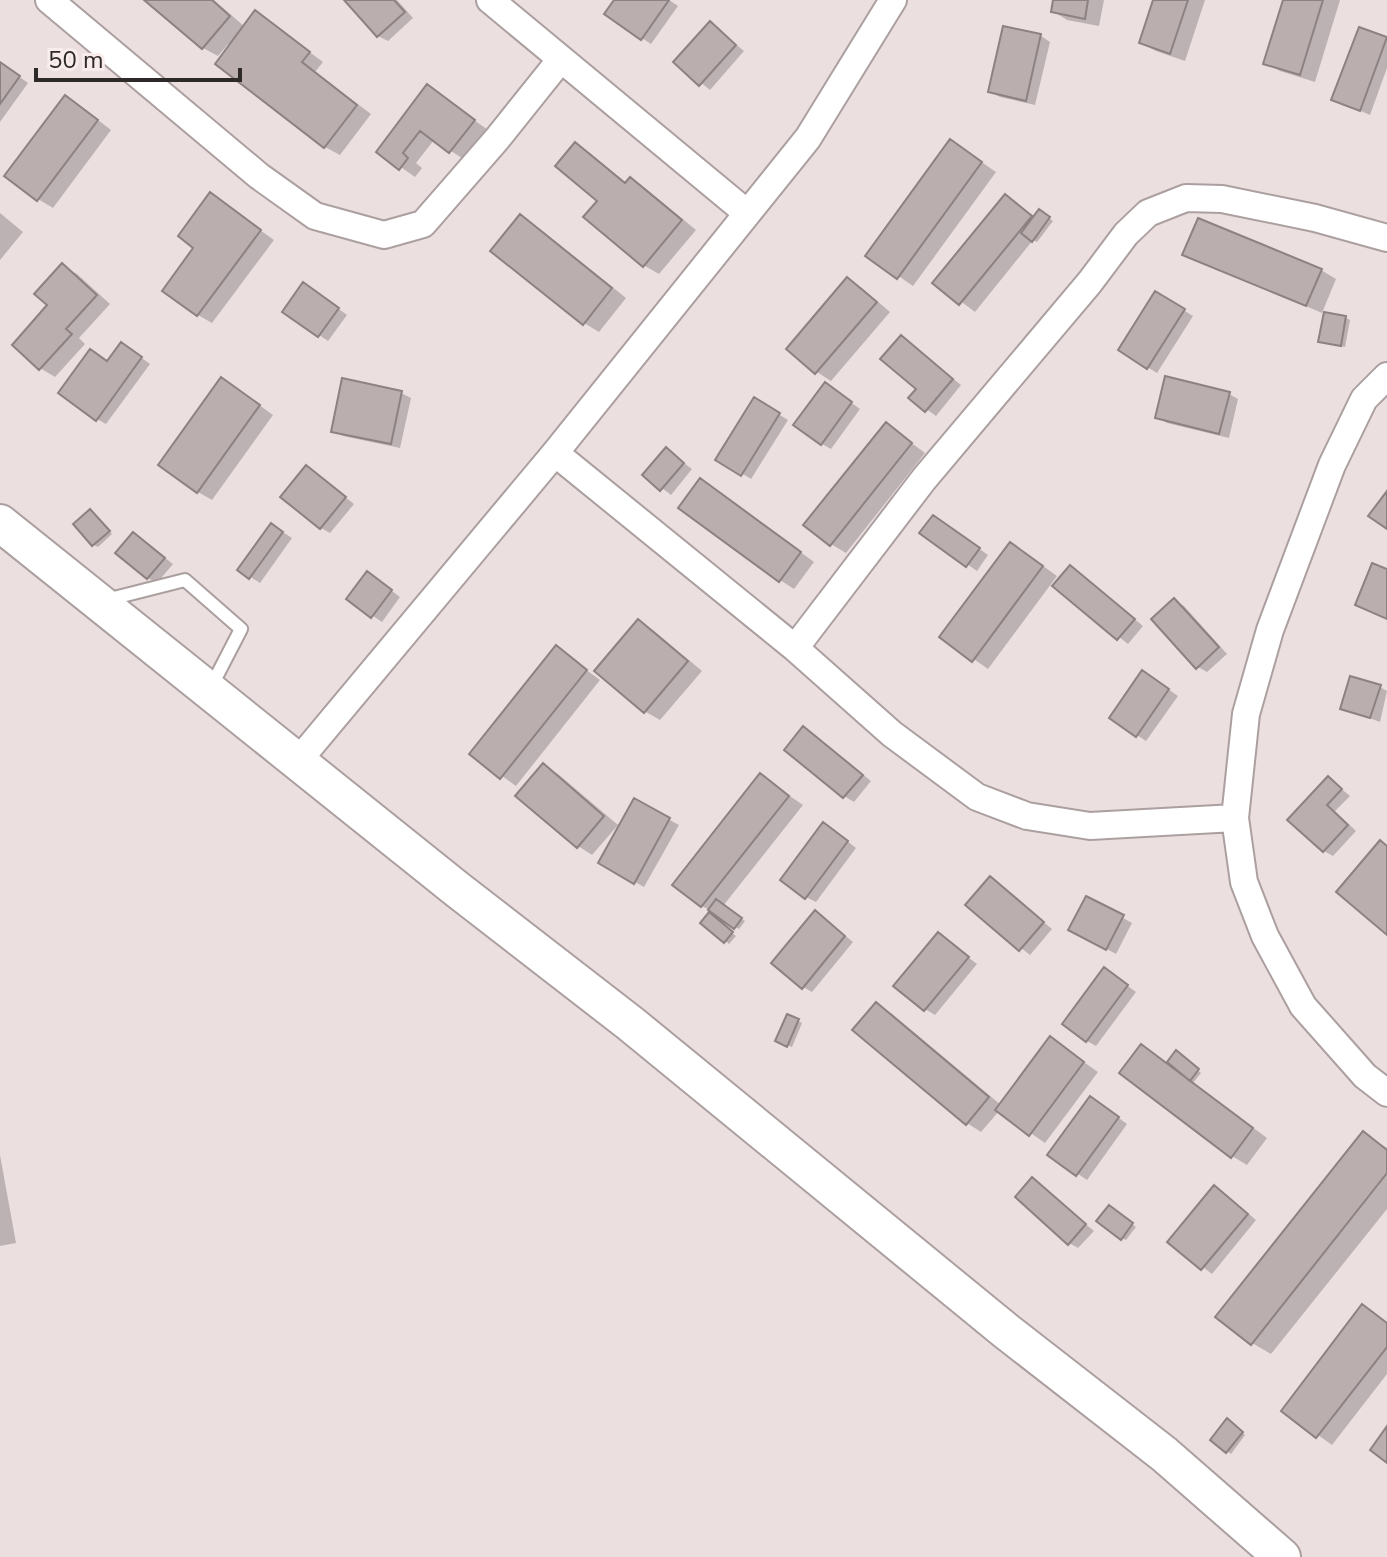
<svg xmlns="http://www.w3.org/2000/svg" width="1387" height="1557" viewBox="0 0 1387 1557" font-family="'Nunito Sans',sans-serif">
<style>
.shadow{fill:#0003}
.building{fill:#bbaeaf;stroke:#8d8182;stroke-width:2}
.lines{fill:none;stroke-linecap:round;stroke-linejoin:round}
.lane-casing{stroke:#ac9fa0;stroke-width:16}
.street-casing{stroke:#ac9fa0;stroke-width:30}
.secondary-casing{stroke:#ac9fa0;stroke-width:40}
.lane{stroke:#fff;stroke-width:12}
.street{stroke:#fff;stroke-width:26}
.secondary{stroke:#fff;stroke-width:36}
</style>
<rect width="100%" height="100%" fill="#ecdfe0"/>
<path class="shadow" d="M147,0H214L245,27L256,13L323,62L315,72L371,114L340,155L325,147L228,44L218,56L203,48Z
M347,0H397L413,18L388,41L378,36Z
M617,0H669L678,6L651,44L642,38Z
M1055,0H1104L1099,26L1067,20L1053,11Z
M1155,0H1205L1185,61L1156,51L1141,43Z
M1285,0H1340L1315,82L1280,71L1265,63Z
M710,23L744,51L710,90L675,62Z
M1005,28L1041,36L1050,42L1035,105L1000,97L990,91Z
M1360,30L1387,40V68L1370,115L1334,99Z
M0,63L28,83L0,122Z
M428,87L488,130L465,160L434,140L416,163L422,168L415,177L378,151Z
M80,106L111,130L53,208L38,199Z
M951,141L996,172L913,286L868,255Z
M575,144L590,153L627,184L630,180L645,188L696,230L659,274L645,266L586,217L599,200Z
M211,195L274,240L212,323L198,315L196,248Z
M1006,197L1035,217L1039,211L1053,221L1037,242L1033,240L975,312L935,282Z
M0,213L23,232L0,260Z
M520,216L535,225L626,298L599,332L584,323L493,250Z
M1185,254L1321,270L1336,279L1322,313Z
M62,266L77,274L110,304L79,338L85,344L55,377L40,368L50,305Z
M848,280L862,288L890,312L831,381L817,372L789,349Z
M313,290L347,315L328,341L284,311Z
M1156,293L1193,316L1157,373L1120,350Z
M1346,318L1350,320L1345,347L1325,343Z
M901,337L961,385L936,416L911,398L918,389Z
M131,350L150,364L106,424L97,419L108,363Z
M236,388L273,415L212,500L198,492Z
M834,390L860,409L831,449L822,444Z
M401,393L411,398L400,448L343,436L333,431Z
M1229,394L1238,399L1229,438L1167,423L1157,417Z
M755,400L788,420L751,479L718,459Z
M886,424L925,453L846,553L831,544Z
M666,450L692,469L671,495L645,475Z
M307,467L354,504L330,533L321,528Z
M715,489L814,562L794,589L780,580Z
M91,511L112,534L98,547L94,545Z
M943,523L988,555L977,571L922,533Z
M272,525L292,538L260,583L240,570Z
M134,534L173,564L157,583L148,578Z
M1025,553L1057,576L988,669L942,637Z
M1071,567L1143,626L1128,644L1055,586Z
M376,579L400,597L382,622L348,599Z
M1174,600L1184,606L1227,654L1207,672L1198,667Z
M639,622L653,630L702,671L660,720L646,712L597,671Z
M556,648L600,680L516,786L472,754Z
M1152,678L1178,696L1146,741L1137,735Z
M1380,687L1387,691L1380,722L1343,708Z
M813,734L871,781L854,802L844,796Z
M543,766L558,774L618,825L592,855L578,846Z
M761,776L803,805L723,906L745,921L739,929L713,913L711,915L736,936L729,944L703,923L711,911L702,906Z
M1329,779L1350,796L1335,811L1356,831L1333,856L1324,851Z
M635,801L679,825L644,887L600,862Z
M833,830L856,848L816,902L806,897Z
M990,879L1052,929L1030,955L968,905Z
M1087,898L1132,923L1116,954L1070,929Z
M824,918L853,942L812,992L803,987Z
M938,934L977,964L935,1015L925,1009Z
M1113,975L1136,992L1096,1046L1087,1041Z
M877,1005L891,1013L1001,1105L1051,1039L1098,1072L1045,1143L999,1111L981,1132L967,1123Z
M788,1016L802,1023L792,1047L777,1041Z
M1142,1047L1168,1064L1176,1053L1180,1055L1201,1073L1193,1083L1267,1138L1247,1165L1232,1156Z
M1100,1104L1127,1124L1087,1180L1050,1155Z
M1364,1134L1387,1148V1209L1271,1354L1252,1343Z
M0,1155L16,1243L0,1246Z
M1032,1180L1094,1231L1078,1248L1069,1243Z
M1224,1193L1256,1220L1212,1274L1170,1242Z
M1113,1210L1136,1227L1126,1240L1122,1238Z
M1363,1307L1387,1323V1374L1332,1445L1283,1410Z
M1232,1423L1245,1435L1231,1454L1227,1451Z"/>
<path class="building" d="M144,0H212L230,16L202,49Z
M344,0H394L405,12L377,37Z
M614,0H669L641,40L604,14Z
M1053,0H1088L1085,19L1051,12Z
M1153,0H1188L1170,54L1139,43Z
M1283,0H1323L1300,75L1263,64Z
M255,10L310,52L302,62L357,105L324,148L215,64Z
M710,21L736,45L699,86L673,62Z
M1003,26L1041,34L1026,101L988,92Z
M1359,27L1387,37L1360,111L1331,100Z
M0,62L20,76L0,104Z
M427,84L475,120L449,153L420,131L403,153L408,158L399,170L376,152Z
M65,95L98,120L37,201L4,176Z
M950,139L982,162L897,279L865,256Z
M575,142L625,183L630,177L682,220L643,267L583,217L597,201L555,166Z
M210,192L261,230L197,316L162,291L193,248L178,236Z
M1005,194L1032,216L959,305L932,283Z
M1039,209L1050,217L1032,242L1021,233Z
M520,214L612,288L583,325L490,251Z
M1198,218L1322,269L1306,306L1182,255Z
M62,263L97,295L66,329L72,334L39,370L12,345L47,305L34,294Z
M847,277L877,302L815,374L786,349Z
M303,282L339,308L318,337L282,312Z
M1155,291L1185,309L1147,369L1118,350Z
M1324,312L1346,316L1341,346L1318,342Z
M901,335L953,379L925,412L908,398L916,389L880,359Z
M121,342L142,357L96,421L58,393L90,349L107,361Z
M1165,376L1230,392L1219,434L1155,418Z
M221,377L260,405L197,493L158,465Z
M342,378L402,391L391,444L331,432Z
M825,382L852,402L821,445L793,425Z
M754,397L780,413L741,476L715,460Z
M886,422L912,443L830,546L803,525Z
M666,447L684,463L660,491L642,475Z
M306,465L346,497L320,529L280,497Z
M700,478L801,552L779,582L678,508Z
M1387,491V529L1368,516Z
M90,509L110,531L92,546L73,524Z
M933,515L980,548L966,567L919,533Z
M271,523L283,532L249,579L237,570Z
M133,532L165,558L147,579L115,553Z
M1010,542L1043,566L972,662L939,637Z
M1372,563L1387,569V619L1355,605Z
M1070,565L1135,619L1117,640L1052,586Z
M367,571L392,590L371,618L346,599Z
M1174,598L1219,647L1196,669L1151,619Z
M638,619L688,661L644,713L594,671Z
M556,645L587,670L500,779L469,754Z
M1142,670L1169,689L1136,737L1109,718Z
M1350,676L1381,685L1370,718L1340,709Z
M803,726L863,775L843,798L784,750Z
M543,763L604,816L577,848L515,796Z
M760,773L789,796L701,907L672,885Z
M1328,776L1342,789L1327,805L1348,825L1323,852L1287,820Z
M634,798L670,818L634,884L598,863Z
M823,822L848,841L805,899L780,880Z
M1380,840L1387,846V935L1336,892Z
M990,876L1044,922L1019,951L965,905Z
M1086,896L1124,915L1106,950L1068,930Z
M716,899L742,918L734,929L708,910Z
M815,910L845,936L802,989L771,963Z
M709,912L733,932L724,943L700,923Z
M938,932L969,957L924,1011L893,986Z
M1104,967L1128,985L1086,1042L1062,1024Z
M876,1002L989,1097L966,1125L852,1030Z
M787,1014L799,1019L787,1047L775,1041Z
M1050,1036L1084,1062L1029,1136L995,1110Z
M1141,1044L1253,1128L1231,1158L1119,1073Z
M1176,1050L1199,1069L1190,1081L1167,1062Z
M1090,1096L1119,1117L1076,1176L1047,1155Z
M1363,1131L1387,1150V1173L1251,1345L1215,1317Z
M1032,1177L1086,1224L1068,1245L1015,1197Z
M1214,1185L1248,1214L1201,1270L1167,1242Z
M1109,1205L1133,1223L1121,1240L1096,1221Z
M1362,1304L1387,1323V1347L1316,1438L1281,1411Z
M1227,1418L1243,1432L1226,1453L1210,1440Z
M1387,1426V1463L1370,1450Z"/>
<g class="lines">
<g class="lane-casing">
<path id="lane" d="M106,600L185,580L241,629L211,687"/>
</g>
<g class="street-casing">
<path id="street" d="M49,0L259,176L315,216L384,235L423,224L497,139L561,59
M490,0L747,213
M1387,376L1364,399L1332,465L1270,630L1246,714L1235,818L1244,882L1265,936L1303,1006L1365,1076L1387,1093
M555,453L795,648L892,734L977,797L1027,816L1090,826L1235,818
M795,648L924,479L1090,282L1126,234L1148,213L1186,198L1222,199L1315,218L1387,238
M298,761L555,453L808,138L893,0"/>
</g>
<g class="secondary-casing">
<path id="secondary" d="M0,523L458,890L631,1024L1006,1331L1164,1454L1282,1557"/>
</g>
<use href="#lane" class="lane"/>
<use href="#street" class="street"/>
<use href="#secondary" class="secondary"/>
</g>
<path d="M36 68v12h204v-12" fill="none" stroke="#2e2a2a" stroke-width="4"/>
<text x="48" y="68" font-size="24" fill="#2e2a2a" stroke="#f9eced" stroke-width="6" paint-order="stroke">50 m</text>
</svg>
